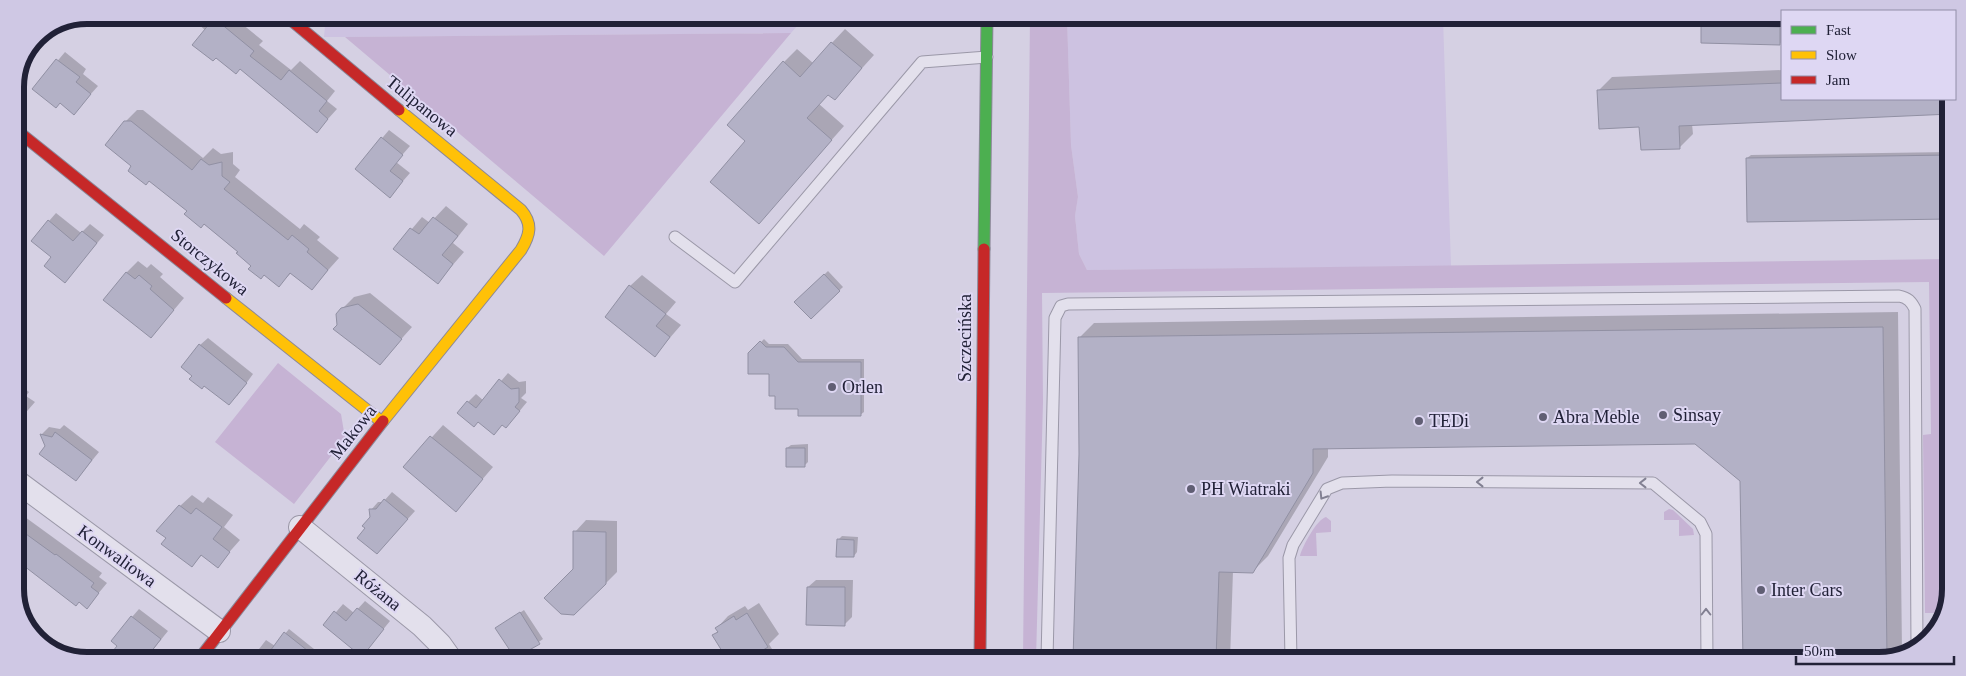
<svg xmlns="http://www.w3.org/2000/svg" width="1966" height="676" viewBox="0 0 1966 676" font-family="Georgia,serif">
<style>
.farmland{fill:#cdc2e1}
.green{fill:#c6b3d4}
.shadow{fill:#0003}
.building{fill:#b3b1c6;stroke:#9190a3}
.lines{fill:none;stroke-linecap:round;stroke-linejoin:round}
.lane-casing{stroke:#9b98a8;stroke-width:13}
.street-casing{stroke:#9b98a8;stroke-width:24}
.fast-casing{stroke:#8b8898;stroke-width:13}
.slow-casing{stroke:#8b8898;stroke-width:13}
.jam-casing{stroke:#8b8898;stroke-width:13}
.lane{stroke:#e3e0ec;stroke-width:11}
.street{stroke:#e3e0ec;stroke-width:22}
.fast{stroke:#4caf50;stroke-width:11}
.slow{stroke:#ffc107;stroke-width:11}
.jam{stroke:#c62828;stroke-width:11}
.oneway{stroke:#828092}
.poi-dot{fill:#605e73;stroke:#ded7f3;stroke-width:2}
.labels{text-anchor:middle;stroke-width:4;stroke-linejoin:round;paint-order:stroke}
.street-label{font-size:18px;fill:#212137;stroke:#ded7f3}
.poi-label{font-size:18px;fill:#212137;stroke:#ded7f3;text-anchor:start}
.rim{fill:none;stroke:#212137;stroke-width:6}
</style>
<rect width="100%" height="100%" fill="#d5d0e3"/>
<path class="farmland" d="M326,15L806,16L791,33L345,37H324Z
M1067,17L1443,18L1451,266L1087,270L1079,254L1075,216L1078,197L1071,145Z"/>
<path class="green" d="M1030,17H1067L1071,145L1078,197L1075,216L1079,254L1087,270L1950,259L1947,612L1944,616V613H1925L1923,435L1931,434L1929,282L1042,293L1043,402L1036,659H1023Z
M791,33L604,256L345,37Z
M278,363L341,414L345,438L294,504L215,442Z
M1669,509L1673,510L1693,529L1694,535L1679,536V520H1664V512Z
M1326,517L1331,521V532L1316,533L1317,556H1300C1302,547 1317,519 1326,517Z"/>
<path class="shadow" d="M202,15H231L263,41L259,45L291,70L300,61L335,91L327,101L337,109L317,131L196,22Z
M1708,18L1782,19V41L1780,44L1702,24Z
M845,29L874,55L835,98L828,94L819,104L844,126L759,222L747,141L784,62L797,49L813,63Z
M65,52L86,69L83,74L98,86L74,113L60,102L34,89Z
M1782,70V99H1951V113L1692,124L1693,134L1679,148L1640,126L1598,91L1612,77Z
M137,110H143L203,158L213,148L221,154L233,152V164L240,170L235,177L300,229L304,224L320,237L317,240L339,258L312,288L292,272L279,285L133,166L125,122Z
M389,130L410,146L396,162L410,173L390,196L356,169Z
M1950,152V218L1747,158L1751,155Z
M446,206L468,224L453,243L464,252L438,282L395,249L422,217L430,223Z
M56,213L81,233L90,224L104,235L65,281L53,257L49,221Z
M138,261L147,268L151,264L163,274L160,277L184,298L151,337L126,273Z
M828,271L843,287L811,317L796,302Z
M642,275L676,302L666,314L681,325L655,355L630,286Z
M370,293L412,327L379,364L338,325L342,309L354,297Z
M1898,312L1902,651L1897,655L1880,661L1742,480L1696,443L1328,448V457L1268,556L1253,571H1233L1230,660L1074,659L1081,454L1079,338L1094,323Z
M208,338L253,374L237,396L194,376L200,345Z
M764,339L769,344H788L802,359H864V412L860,415L800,408L776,395L770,373L749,354Z
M508,373L519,382L526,381V393L521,398L527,402L513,419L503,424L494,433L468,402L476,394L484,401Z
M15,381L29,392L26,396L35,402L15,425Z
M64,425L99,452L76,480L46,446L41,435L49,427L60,429Z
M443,425L493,467L456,510L405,467Z
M808,444V462L804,466L787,448L791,445Z
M392,492L415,511L377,553L366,528L371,517V510L378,502H383Z
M192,495L203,503L208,497L233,515L224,527L240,540L217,566L202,555L192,565L168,538L180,506Z
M25,517L102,573L99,577L107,583L87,607L18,560L15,563V527Z
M586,520L617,521V572L605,584L574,570L575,532Z
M842,536L858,537L857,552L854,556L838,540Z
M816,580H853L852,617L844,625L808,587Z
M365,601L390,621L369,647L325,625L343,604L354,613Z
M759,603L779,634L769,644L775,654L771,659H728L714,635L718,631L717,628L728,616L745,606L748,610Z
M139,609L168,631L147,657H110L119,646L132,617Z
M524,610L543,639L516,658L497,628Z
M289,629L314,649L307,658H252L266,640L275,646Z"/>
<path class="building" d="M214,18L254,51L250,56L281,80L289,70L327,101L319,111L328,119L317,133L240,69L236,74L216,58L213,61L192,45Z
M1701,24L1780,27V45L1701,43Z
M831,42L862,68L835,100L828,95L807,118L832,140L759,224L710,182L745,141L727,125L783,61L800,77Z
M56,59L80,77L76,82L91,94L74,115L60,103L56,108L32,89Z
M1782,83V99H1951V114L1679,126L1680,149L1641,150L1639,127L1599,129L1597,90Z
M124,121H131L192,170L201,159L209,165L222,162V176L230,182L224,189L288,240L292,235L309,249L307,252L328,270L312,290L290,273L279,287L264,275L261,279L248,269L251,266L236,253L238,252L204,224L201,228L184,214L187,211L149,181L146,185L128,171L131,166L105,145Z
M381,137L403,155L390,171L403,181L390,198L355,169Z
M1950,155V219L1747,222L1746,158Z
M433,217L458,236L442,255L453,264L438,284L393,249L410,228L419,234Z
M48,220L73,241L82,231L97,243L65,283L44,266L51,257L31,241Z
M126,272L135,279L139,275L152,286L150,289L174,310L151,338L103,300Z
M824,274L840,291L811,319L794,302Z
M629,285L666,314L656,326L670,337L655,357L605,317Z
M358,304L402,339L380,365L333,329L337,325L336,314L341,308Z
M1883,327L1887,658L1880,661H1743L1740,481L1695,444L1313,449V473L1253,573L1219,572L1216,660L1073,659L1079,454L1078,337Z
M760,341L766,347H784L798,362H861V416H798V409H775V396H769V374H748V353Z
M199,344L247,383L229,405L204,386L202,389L189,379L192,376L181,367Z
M499,379L511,389L519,388V402L515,407L520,411L506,428L502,425L494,435L478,422L474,427L457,413L467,401L476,408Z
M55,432L92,460L76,481L39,454L45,446L40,434L52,437Z
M430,436L483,479L456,512L403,467Z
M786,448H805V467H786Z
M384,499L408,519L377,554L357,538L365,528L362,526L370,517L369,509H376Z
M179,505L191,514L196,508L222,527L213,539L230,552L218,568L201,555L192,567L161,544L166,538L156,531Z
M15,526L55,555L56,554L94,583L91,587L99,593L87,609L79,602L76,606L15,559Z
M573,531L606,532V584L574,615L561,614L544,598L573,569Z
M837,539L854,540V557H836Z
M807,587H845V626L806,625Z
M357,608L384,629L362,657L323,625L334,611L346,621Z
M520,612L540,644L515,658L495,628Z
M747,613L768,647L749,659H727L712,635L718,632L715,628L734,616L736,620Z
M131,616L161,639L147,657H108L117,646L111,641Z
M284,632L317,658H265Z"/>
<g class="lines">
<g class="lane-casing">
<path id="lane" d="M675,237L735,282L922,62L987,57
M1047,659L1055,318L1061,306L1068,304L1899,296C1908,298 1911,301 1915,309L1917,648
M1291,660L1289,558L1293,545L1327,489L1342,483L1392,481L1653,483L1700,522L1706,534L1707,661"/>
</g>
<g class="street-casing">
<path id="street" d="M15,480L219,631
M300,527L422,626L440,644L450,658"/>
</g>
<g class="fast-casing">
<path id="fast" d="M984,249L987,17"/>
</g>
<g class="slow-casing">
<path id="slow" d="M226,298L382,422
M383,421L521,250C530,235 533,224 521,210L399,110"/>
</g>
<g class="jam-casing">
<path id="jam" d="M285,15L399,110
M15,129L226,298
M200,658L383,421
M980,659L984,249"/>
</g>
<use href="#lane" class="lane"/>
<use href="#street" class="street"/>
<use href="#fast" class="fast"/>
<use href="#slow" class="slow"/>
<use href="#jam" class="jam"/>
</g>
<defs><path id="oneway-chevron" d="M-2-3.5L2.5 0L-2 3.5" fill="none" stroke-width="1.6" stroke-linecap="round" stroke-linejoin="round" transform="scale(1.25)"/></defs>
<g class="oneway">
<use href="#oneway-chevron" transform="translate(1480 482) rotate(-180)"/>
<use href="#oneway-chevron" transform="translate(1643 483) rotate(-180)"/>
<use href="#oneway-chevron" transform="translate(1323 496) rotate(122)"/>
<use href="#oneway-chevron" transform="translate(1706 612) rotate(-90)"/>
</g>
<g class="poi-dot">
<circle cx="832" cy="387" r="5"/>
<circle cx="1663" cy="415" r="5"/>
<circle cx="1543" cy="417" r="5"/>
<circle cx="1419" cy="421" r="5"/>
<circle cx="1191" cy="489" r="5"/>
<circle cx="1761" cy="590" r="5"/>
</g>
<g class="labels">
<g class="street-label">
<text transform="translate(422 106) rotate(39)" y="6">Tulipanowa</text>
<text transform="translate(210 262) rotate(39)" y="6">Storczykowa</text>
<text transform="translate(965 338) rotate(-90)" y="6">Szczecińska</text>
<text transform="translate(353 432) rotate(-52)" y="6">Makowa</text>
<text transform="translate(117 556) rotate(36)" y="6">Konwaliowa</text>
<text transform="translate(378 590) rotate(39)" y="6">Różana</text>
</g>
<g class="poi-label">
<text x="842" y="393">Orlen</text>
<text x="1673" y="421">Sinsay</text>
<text x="1553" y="423">Abra Meble</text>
<text x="1429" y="427">TEDi</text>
<text x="1201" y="495">PH Wiatraki</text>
<text x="1771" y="596">Inter Cars</text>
</g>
</g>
<path d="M0 0H1966V676H0ZM87 24H1879A63 63 0 0 1 1942 87V589A63 63 0 0 1 1879 652H87A63 63 0 0 1 24 589V87A63 63 0 0 1 87 24Z" fill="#cfc8e4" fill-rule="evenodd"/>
<path class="rim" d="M87 24H1879A63 63 0 0 1 1942 87V589A63 63 0 0 1 1879 652H87A63 63 0 0 1 24 589V87A63 63 0 0 1 87 24Z"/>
<rect x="1781" y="10" width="175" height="90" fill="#ded7f3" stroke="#928ea8"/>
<rect x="1791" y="26" width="25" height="8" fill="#4caf50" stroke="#928ea8"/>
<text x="1826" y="35" font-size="15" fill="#212137">Fast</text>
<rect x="1791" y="51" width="25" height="8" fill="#ffc107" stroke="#928ea8"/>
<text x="1826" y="60" font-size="15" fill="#212137">Slow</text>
<rect x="1791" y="76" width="25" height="8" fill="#c62828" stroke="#928ea8"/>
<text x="1826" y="85" font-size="15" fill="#212137">Jam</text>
<path d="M1796 656v8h158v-8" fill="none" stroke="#212137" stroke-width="2.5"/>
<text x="1804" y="656" font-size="15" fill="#212137" stroke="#ded7f3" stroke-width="4" paint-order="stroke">50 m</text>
</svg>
